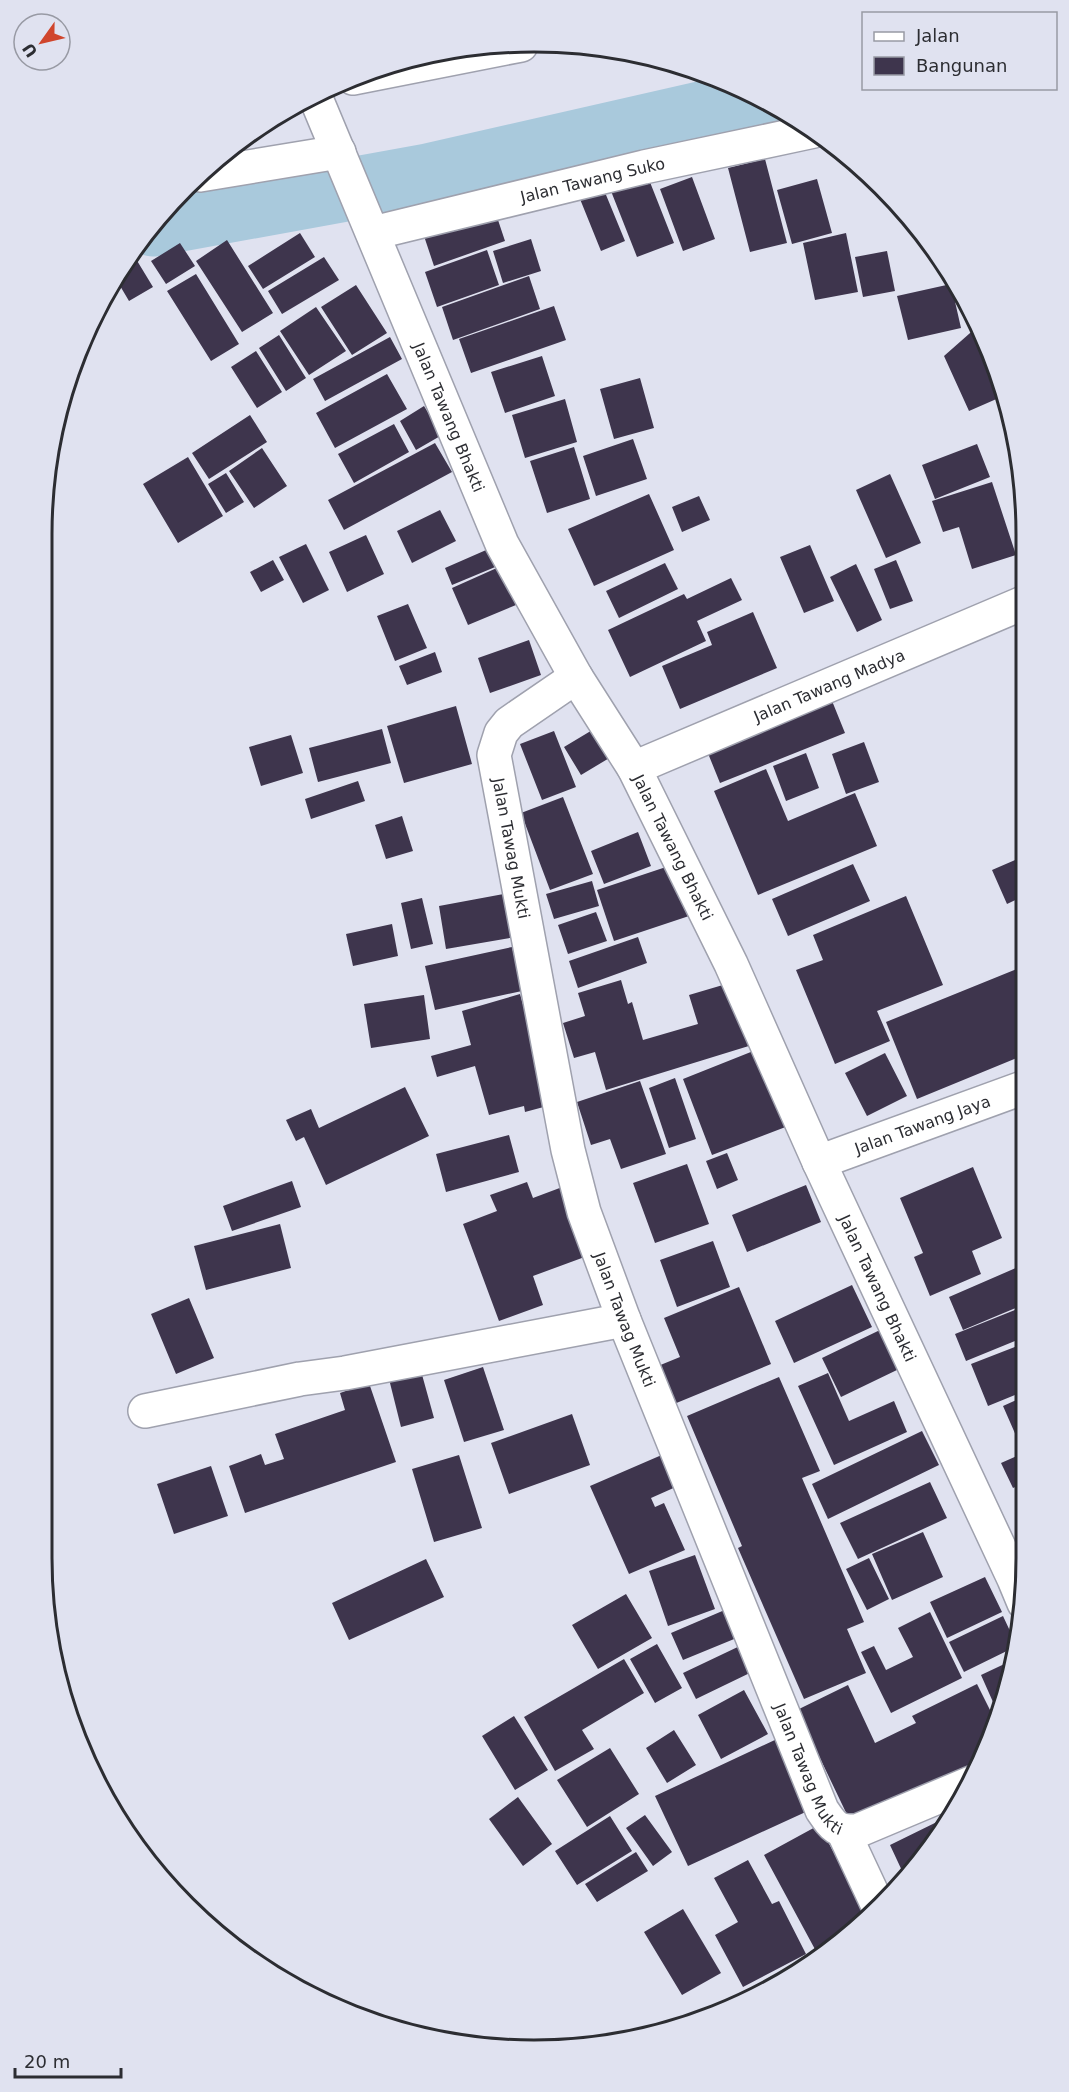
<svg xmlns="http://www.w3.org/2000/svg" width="1069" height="2092" viewBox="0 0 1069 2092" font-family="'DejaVu Sans',sans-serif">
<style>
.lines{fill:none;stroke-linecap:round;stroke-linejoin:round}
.river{stroke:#a9c9dc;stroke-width:63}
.building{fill:#3e354d}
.minor-casing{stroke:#9fa1ae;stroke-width:36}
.tertiary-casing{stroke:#9fa1ae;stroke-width:36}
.minor{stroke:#fff;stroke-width:33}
.tertiary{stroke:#fff;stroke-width:33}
.labels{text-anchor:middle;stroke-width:6;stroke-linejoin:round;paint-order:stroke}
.street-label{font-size:16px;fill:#2c2d32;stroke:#e0e2f0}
.rim{fill:none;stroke:#2c2d32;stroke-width:3}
</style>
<rect width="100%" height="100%" fill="#e0e2f0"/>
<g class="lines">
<path class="river" d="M153,225L428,175L762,99"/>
</g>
<path class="building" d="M765,159L787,243L750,252L728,168Z
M646,172L674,243L637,257L609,186Z
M692,177L715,239L683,251L660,189Z
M817,179L832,233L792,244L777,190Z
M604,190L625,241L601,251L580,199Z
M494,208L505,241L434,266L423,233Z
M300,233L315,257L263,289L248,266Z
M846,233L858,292L815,300L803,243Z
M531,239L541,271L503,283L493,251Z
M227,240L273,313L242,332L196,261Z
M180,243L195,266L166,284L151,261Z
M487,250L499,285L437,307L425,272Z
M887,251L895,291L863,297L855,257Z
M324,257L339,280L282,314L268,291Z
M136,259L153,287L129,301L116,279L124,267Z
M943,267H944L951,280L947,281Z
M196,274L239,344L211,361L167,291Z
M529,276L540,309L453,340L442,307Z
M951,284L961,328L908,340L897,296Z
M356,285L387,333L352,355L321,307Z
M554,306L566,340L471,373L459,339Z
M316,307L346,351L309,375L280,331Z
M978,326L990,346L1005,404H1003L1001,397L969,411L944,356Z
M279,335L306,378L286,391L259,348Z
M390,337L402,359L325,401L313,379Z
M256,351L282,392L257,408L231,367Z
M542,356L555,396L505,413L491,372Z
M387,374L407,409L335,448L316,413Z
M640,378L654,428L614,439L600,389Z
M565,399L577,442L525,458L512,415Z
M424,406L442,435L416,450L400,421Z
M250,415L267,442L209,479L192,453Z
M394,424L409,452L354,483L338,454Z
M633,439L647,479L596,496L583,456Z
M435,443L452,472L344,530L328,500Z
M977,444L990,477L935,499L922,465Z
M574,447L590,499L547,513L530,461Z
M262,448L287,486L254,508L229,471Z
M188,457L223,516L178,543L143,484Z
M226,473L244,502L226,513L208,484Z
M890,474L921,543L886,558L856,490Z
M992,482L1016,555L972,569L959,527L943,532L932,501Z
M649,494L674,550L594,586L568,529Z
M699,496L710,520L682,532L672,507Z
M440,510L456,541L412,563L397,531Z
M366,535L384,574L347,592L329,552Z
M306,544L329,590L303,603L279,557Z
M810,545L834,601L804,613L780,557Z
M493,547L500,565L452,585L445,568Z
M273,560L284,580L261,592L250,572Z
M896,560L913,601L890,609L874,569Z
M665,563L678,589L619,618L606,591Z
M856,564L882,620L857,632L830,577Z
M499,567L516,605L468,625L452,588Z
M731,578L742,600L697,621L706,641L630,677L608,630L684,594L687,599Z
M408,604L427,648L395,661L377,616Z
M753,612L777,668L680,709L662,666L712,645L707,632Z
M529,640L541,675L490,693L478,658Z
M435,652L442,672L407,685L399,666Z
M828,691L845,733L720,783L703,741Z
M456,706L472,764L404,783L387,726Z
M382,729L391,763L318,782L309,748Z
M594,729L611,757L581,775L564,747Z
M554,731L576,787L542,800L520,744Z
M291,735L303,773L261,786L249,747Z
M864,742L879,782L846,794L832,754Z
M806,753L819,788L786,801L773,766Z
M766,769L788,821L855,793L877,846L758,895L714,791Z
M358,781L365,801L311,819L305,799Z
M563,797L593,874L550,890L521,813Z
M402,816L413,851L386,859L375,825Z
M638,832L651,866L604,884L591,851Z
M1024,856V896L1007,904L992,870Z
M678,863L695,914L614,941L597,890Z
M853,864L870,901L788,936L772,899Z
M592,881L599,906L554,919L546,894Z
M509,893L516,937L446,949L439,906Z
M906,896L943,985L877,1011L890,1041L835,1064L796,970L823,960L813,935Z
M422,898L433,944L411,949L401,903Z
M596,912L607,941L568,954L558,925Z
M392,924L398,956L353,966L346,934Z
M638,937L647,963L578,988L569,961Z
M512,947L522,991L435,1010L425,966Z
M1024,966V1055L917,1099L886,1022Z
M621,980L628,1004L632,1002L643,1040L698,1024L689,995L733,982L752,1045L606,1090L595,1052L574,1058L563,1023L585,1016L578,993Z
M520,994L551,1105L525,1112L524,1106L489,1115L475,1066L437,1077L431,1056L471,1045L462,1011Z
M424,995L430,1039L371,1048L364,1004Z
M766,1046L796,1123L712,1155L683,1079Z
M885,1053L907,1096L867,1116L845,1073Z
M675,1078L696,1139L669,1148L649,1088Z
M640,1081L666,1154L621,1169L610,1139L591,1145L577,1102Z
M405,1087L429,1136L326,1185L304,1137L296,1141L286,1120L311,1109L319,1128Z
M509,1135L519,1172L446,1192L436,1154Z
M727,1153L738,1180L717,1189L706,1161Z
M687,1164L709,1224L655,1243L633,1183Z
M973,1167L1002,1238L972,1251L981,1274L930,1296L914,1257L923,1253L900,1198Z
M292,1181L301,1207L232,1231L223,1206Z
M527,1182L533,1198L565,1186L590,1255L533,1276L543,1305L499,1321L463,1224L497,1211L490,1195Z
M806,1185L821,1222L747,1252L732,1215Z
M280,1224L291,1268L206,1290L194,1246Z
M713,1241L730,1287L677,1307L660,1260Z
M1025,1264V1304L963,1330L949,1297Z
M852,1285L872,1327L794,1363L775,1321Z
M739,1287L771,1364L674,1404L658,1366L680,1357L664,1318Z
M189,1298L214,1358L176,1374L151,1314Z
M1025,1306V1337L966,1361L955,1334Z
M880,1330L899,1369L841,1397L822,1358Z
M1025,1343V1391L988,1406L971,1364Z
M483,1367L504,1430L464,1442L444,1380Z
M421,1371L434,1418L401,1427L389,1379Z
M828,1373L849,1421L894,1401L907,1432L834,1465L798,1386Z
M779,1377L820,1471L802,1478L864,1622L847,1629L866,1673L804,1699L738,1548L742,1546L687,1416Z
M369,1383L396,1462L245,1513L229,1466L261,1454L265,1465L284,1459L275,1434L345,1410L340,1393Z
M1025,1396L1026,1445L1021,1447L1003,1406Z
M572,1414L590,1465L509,1494L491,1443Z
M922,1431L939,1465L828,1519L812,1484Z
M1026,1452V1482L1013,1488L1001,1463Z
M664,1454L678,1486L651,1498L655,1507L664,1503L685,1550L629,1574L590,1486Z
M459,1455L482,1528L434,1542L412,1469Z
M211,1466L228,1516L174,1534L157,1484Z
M930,1482L947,1518L858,1559L840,1523Z
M1026,1490V1521L1015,1495Z
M923,1532L943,1577L892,1600L872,1554Z
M695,1555L715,1609L668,1626L649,1571Z
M869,1558L889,1599L867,1610L846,1569Z
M426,1559L444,1597L349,1640L332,1603Z
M985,1577L1002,1612L947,1638L930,1602Z
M626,1594L652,1638L598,1669L572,1625Z
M727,1609L739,1637L683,1660L671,1633Z
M930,1612L962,1678L891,1713L861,1652L874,1646L886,1670L913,1657L898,1628Z
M1003,1616L1017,1646L964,1672L949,1642Z
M657,1644L682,1688L655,1703L630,1659Z
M744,1644L756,1670L696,1699L683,1673Z
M624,1659L644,1693L582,1730L594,1749L555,1771L524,1717Z
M1015,1659L1010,1685L1006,1696L993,1702L981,1675Z
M977,1684L996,1722L982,1759L851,1823L797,1710L848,1685L875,1743L916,1723L912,1716Z
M744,1690L768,1734L721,1759L698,1715Z
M514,1716L548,1770L515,1790L482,1736Z
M674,1730L696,1765L667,1783L646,1748Z
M777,1739L810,1810L688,1866L655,1796Z
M610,1748L639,1794L587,1827L557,1780Z
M518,1797L552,1844L523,1866L489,1819Z
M645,1815L672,1852L653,1866L626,1828Z
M610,1816L632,1851L577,1885L555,1851Z
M945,1818L916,1860L904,1875L890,1845Z
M819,1825L868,1916L817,1953L764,1855Z
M636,1852L648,1871L597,1902L585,1884Z
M748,1860L772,1904L779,1901L806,1954L743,1987L715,1935L738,1922L714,1878Z
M683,1909L721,1973L682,1995L644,1932Z
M763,1988L764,1990L752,1999L741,2003Z"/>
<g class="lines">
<g class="minor-casing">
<g id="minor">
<path d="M353,78L521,45"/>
<path d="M200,175L339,152"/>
<path id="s1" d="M373,233L644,167L814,131"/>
<path id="s2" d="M576,677L509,723L501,733L494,755L568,1150L584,1212L624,1320L822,1810C833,1826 836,1832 857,1831L971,1783"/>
<path id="s3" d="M634,768L1023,603"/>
<path id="s4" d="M819,1162L1025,1087"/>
<path d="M145,1411L300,1379L345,1373L624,1320"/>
<path d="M843,1831L879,1908"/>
</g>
</g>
<g class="tertiary-casing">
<g id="tertiary">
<path id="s5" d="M315,96L502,544L576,677L634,768L731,964L819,1162L1014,1579L1024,1603"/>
</g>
</g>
<use href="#minor" class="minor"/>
<use href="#tertiary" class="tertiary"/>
</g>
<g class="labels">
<g class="street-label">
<text dy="6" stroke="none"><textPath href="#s1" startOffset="226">Jalan Tawang Suko</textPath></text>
<text dy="6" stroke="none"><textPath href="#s5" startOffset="348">Jalan Tawang Bhakti</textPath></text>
<text dy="6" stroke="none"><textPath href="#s3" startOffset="212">Jalan Tawang Madya</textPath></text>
<text dy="6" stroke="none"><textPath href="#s5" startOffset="834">Jalan Tawang Bhakti</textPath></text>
<text dy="6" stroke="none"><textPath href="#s2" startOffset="212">Jalan Tawag Mukti</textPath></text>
<text dy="6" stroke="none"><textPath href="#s4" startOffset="110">Jalan Tawang Jaya</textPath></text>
<text dy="6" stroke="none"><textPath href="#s5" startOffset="1320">Jalan Tawang Bhakti</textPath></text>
<text dy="6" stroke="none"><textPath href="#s2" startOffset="698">Jalan Tawag Mukti</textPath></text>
<text dy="6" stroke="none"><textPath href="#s2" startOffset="1184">Jalan Tawag Mukti</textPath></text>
</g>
</g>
<path d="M0 0H1069V2092H0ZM534 52H534A482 482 0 0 1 1016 534V1558A482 482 0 0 1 534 2040H534A482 482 0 0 1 52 1558V534A482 482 0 0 1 534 52Z" fill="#e0e2f0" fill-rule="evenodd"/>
<path class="rim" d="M534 52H534A482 482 0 0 1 1016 534V1558A482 482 0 0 1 534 2040H534A482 482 0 0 1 52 1558V534A482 482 0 0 1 534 52Z"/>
<rect x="862" y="12" width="195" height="78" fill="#e0e2f0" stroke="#989aa4" stroke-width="1.5"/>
<rect x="874" y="32" width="30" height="9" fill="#ffffff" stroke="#989aa4" stroke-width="1.5"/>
<text x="916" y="42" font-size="18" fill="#2c2d32">Jalan</text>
<rect x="874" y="57" width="30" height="18" fill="#3e354d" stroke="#989aa4" stroke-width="1.5"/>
<text x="916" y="72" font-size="18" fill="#2c2d32">Bangunan</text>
<g transform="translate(42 42) rotate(236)"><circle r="28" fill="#e0e2f0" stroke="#989aa4" stroke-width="1.5"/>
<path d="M0-4.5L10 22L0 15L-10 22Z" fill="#d0452c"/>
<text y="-9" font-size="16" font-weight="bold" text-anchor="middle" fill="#2c2d32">U</text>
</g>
<path d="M15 2068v9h106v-9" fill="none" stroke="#2c2d32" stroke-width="3"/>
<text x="24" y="2068" font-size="18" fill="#2c2d32" stroke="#e0e2f0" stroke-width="4.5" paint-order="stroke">20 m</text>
</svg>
